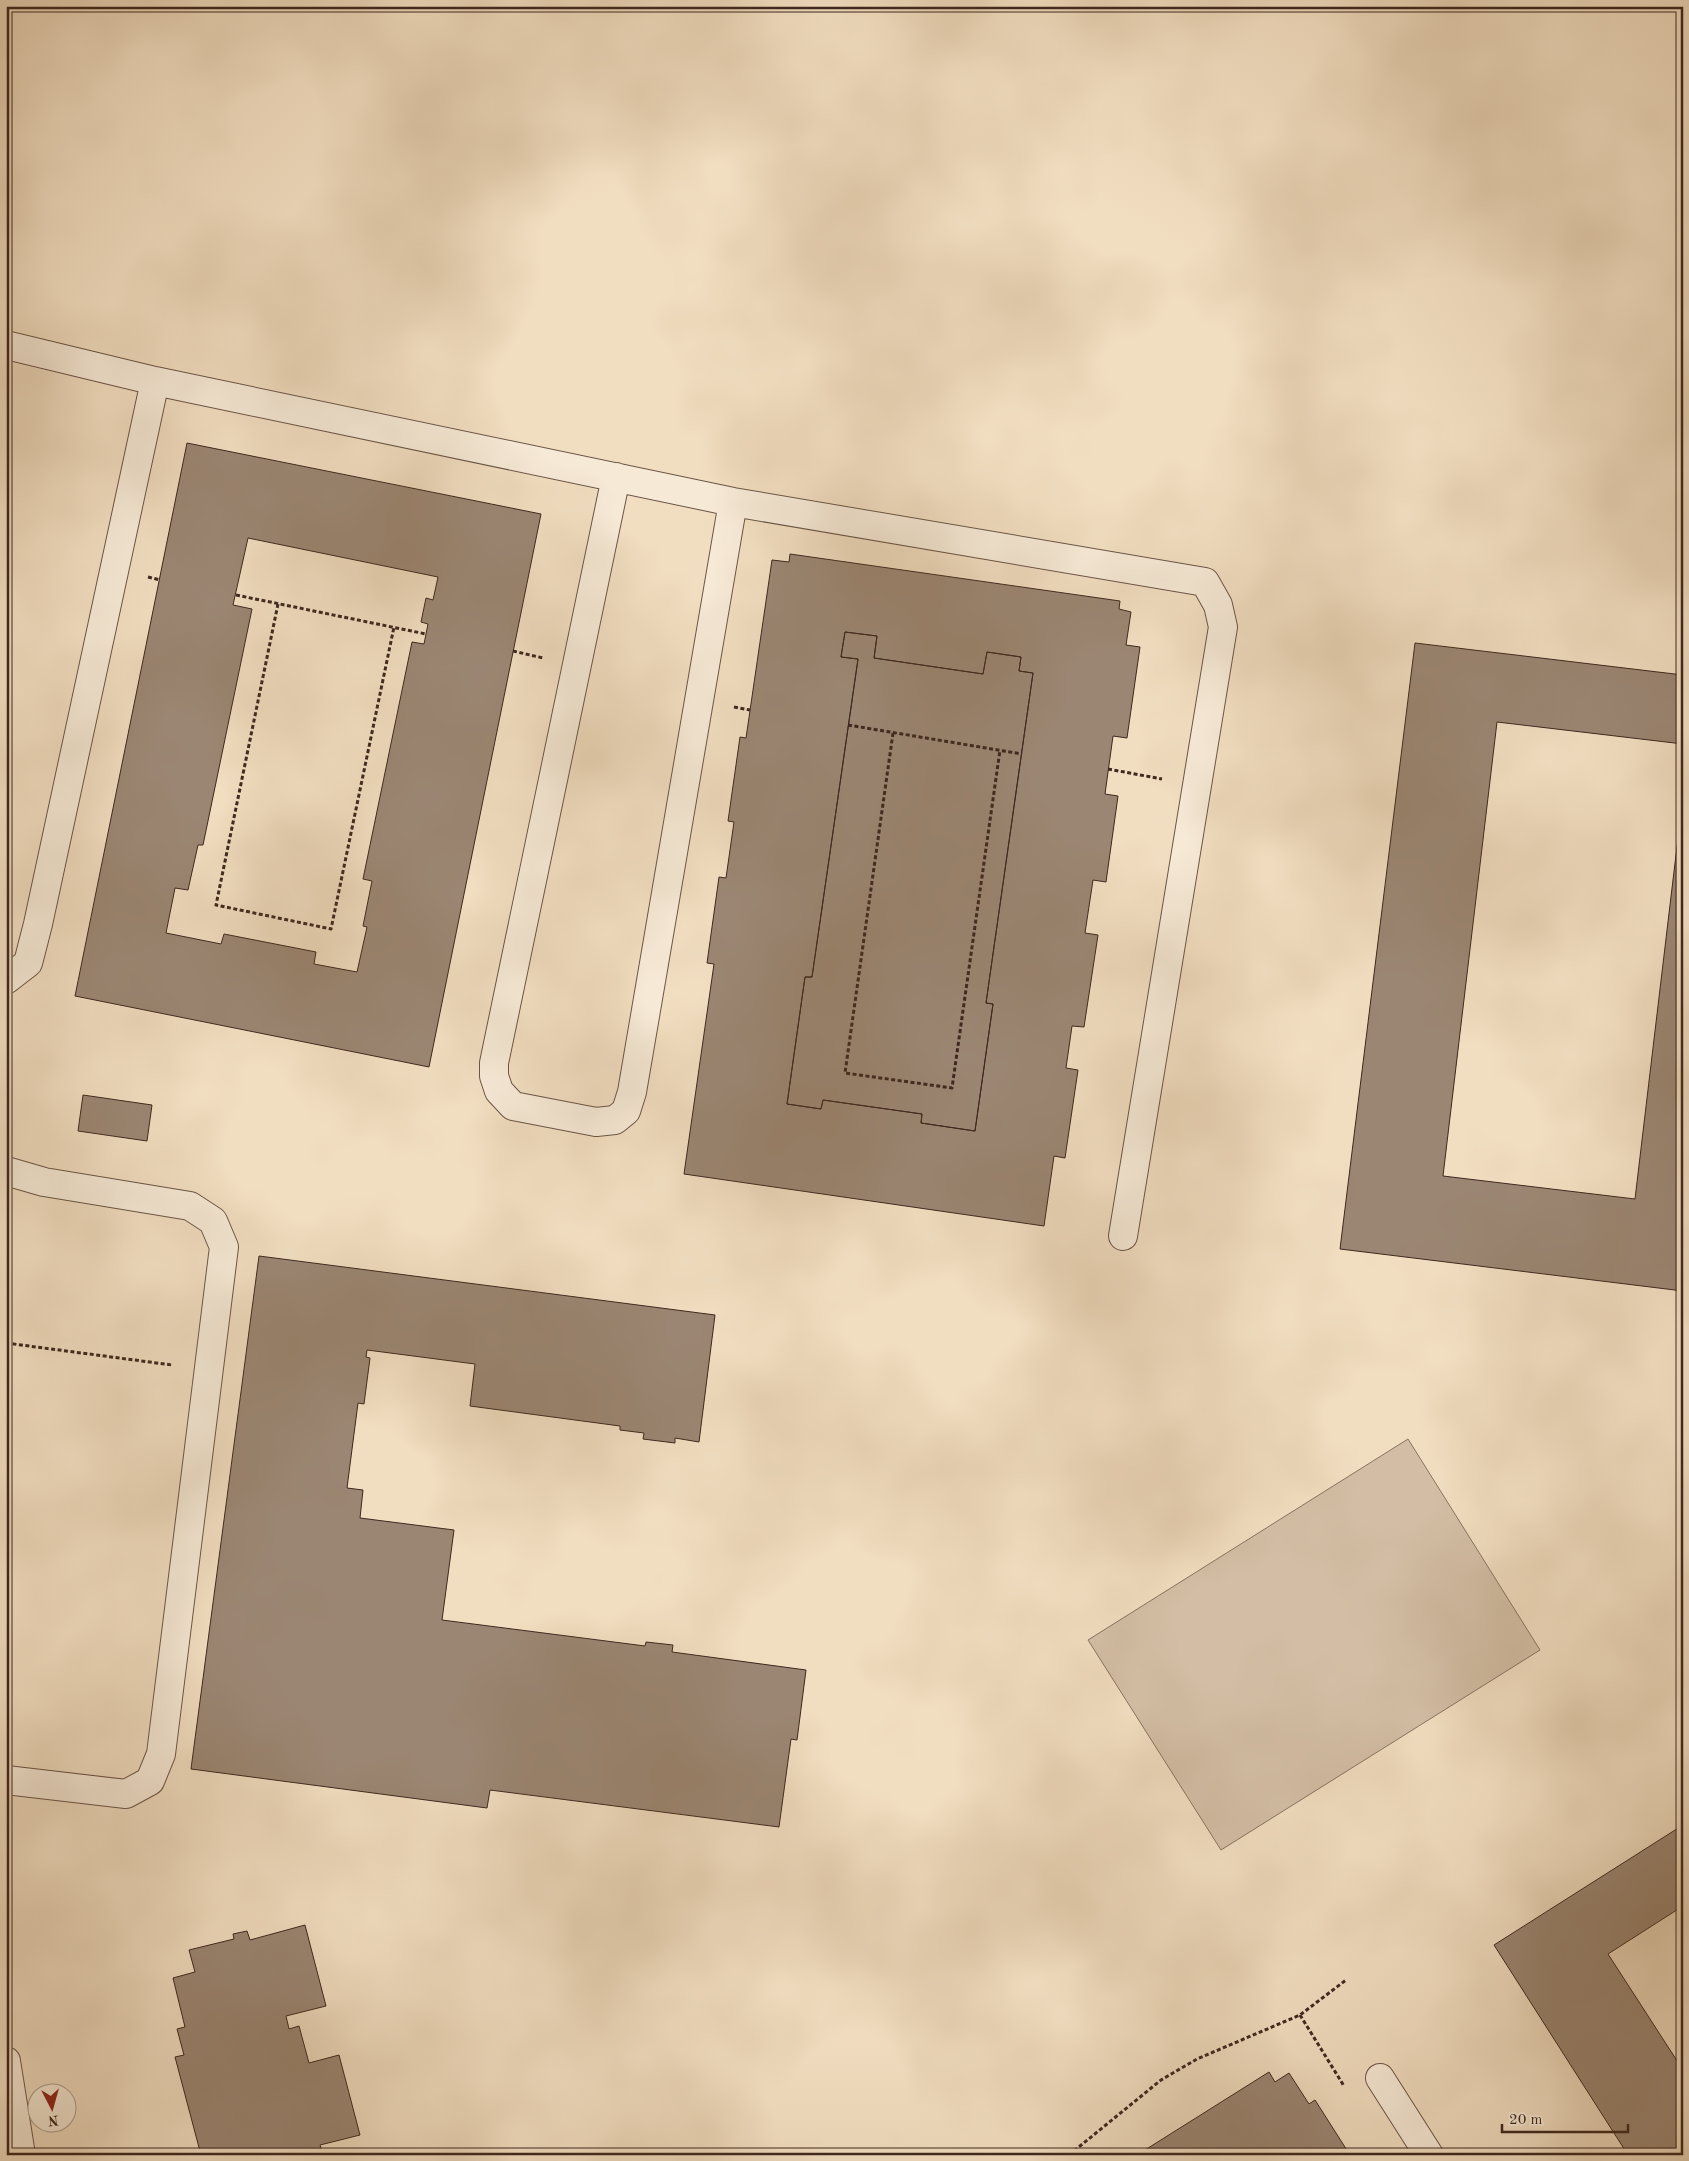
<svg xmlns="http://www.w3.org/2000/svg" width="1689" height="2161" viewBox="0 0 1689 2161" font-family="'Old Standard TT',serif">
<style>
.green{fill:#d3bea5;stroke:#887362}
.building{fill:#9b8673;stroke:#3e281f;fill-rule:evenodd}
.lines{fill:none;stroke-linecap:round;stroke-linejoin:round}
.minor-casing{stroke:#6b5547;stroke-width:30}
.path{stroke:#3e281f;stroke-width:3;stroke-dasharray:4 2.5;stroke-linecap:butt}
.minor{stroke:#f6e9d6;stroke-width:28}
</style>
<rect width="100%" height="100%" fill="#f1ddc0"/>
<filter id="stains"><feTurbulence type="fractalNoise" baseFrequency=".004" numOctaves="4"/><feColorMatrix values="0 0 0 0 .2 0 0 0 0 .09 0 0 0 0 .02 0 0 0 .5 -.17"/></filter>
<radialGradient id="worn" r=".72"><stop offset=".6" stop-color="#630" stop-opacity="0"/><stop offset="1" stop-color="#630" stop-opacity=".3"/></radialGradient>
<path class="green" d="M1408,1439L1540,1650L1221,1850L1088,1640Z"/>
<path class="building" d="M187,443L541,514L429,1067L75,996ZM248,538L438,577L433,600L426,598L421,622L428,624L424,644L412,642L363,879L372,881L363,926L367,927L357,972L314,964L316,952L224,934L221,944L166,933L175,888L188,890L198,845H203L252,609L233,605Z
M790,554L1120,601L1119,609L1131,612L1126,645L1140,647L1127,738L1113,736L1105,794L1118,796L1106,882L1093,880L1085,933L1098,935L1084,1027L1072,1026L1066,1068L1078,1070L1065,1158L1054,1156L1044,1226L684,1174L714,964L707,963L719,877L726,878L734,822L728,821L740,737L746,738L772,560L789,562ZM845,632L877,636L874,658L983,674L987,652L1021,657L1019,671L1033,673L986,1003L993,1004L975,1131L921,1123L922,1114L823,1100L821,1109L787,1104L805,977H812L858,659L841,657Z
M845,632L877,636L874,658L983,674L987,652L1021,657L1019,671L1033,673L986,1003L993,1004L975,1131L921,1123L922,1114L823,1100L821,1109L787,1104L805,977H812L858,659L841,657Z
M1415,643L1683,675V744L1497,722L1443,1176L1635,1199L1683,796V1291L1340,1249Z
M83,1095L152,1105L147,1141L78,1131Z
M259,1256L715,1315L699,1442L675,1438V1443L643,1439L644,1433L620,1430V1426L470,1406L475,1364L367,1350L366,1357L370,1358L364,1404L358,1403L347,1488L363,1490L360,1518L454,1530L442,1620L645,1646L646,1642L673,1645L672,1652L806,1670L797,1740L791,1739L779,1827L490,1790L487,1808L191,1769Z
M1683,1825V1906L1608,1954L1683,2070V2155H1628L1494,1945Z
M305,1925L326,2006L286,2016L289,2029L299,2026L309,2063L339,2055L360,2135L320,2145L323,2155H201L175,2057L184,2055L177,2029L185,2027L173,1978L195,1972L189,1950L234,1939L233,1934L247,1931L250,1940Z
M1269,2072L1275,2082L1289,2073L1309,2104L1315,2100L1350,2155H1137Z"/>
<g class="lines">
<g class="minor-casing">
<path id="minor" d="M6,345L155,381L733,502L1205,582L1218,605L1223,627L1123,1236
M616,477L494,1063V1076L499,1091L513,1106L596,1122L615,1120L626,1111L632,1092L733,502
M6,980L28,963L38,924L155,381
M6,1171L44,1182L190,1206L213,1221L224,1247L161,1754L150,1781L126,1794L6,1780
M6,2061L21,2155
M1380,2078L1429,2155"/>
</g>
<path class="path" d="M148,577L160,580
M236,595L426,634
M278,604L216,905L331,929L394,627
M513,651L543,658
M734,707L750,710
M848,725L1022,754
M893,733L845,1073L952,1088L1000,750
M1108,769L1162,779
M6,1343L172,1365
M1300,2015L1344,2086
M1069,2155L1161,2080L1197,2059L1300,2015L1346,1980"/>
<use href="#minor" class="minor"/>
</g>
<rect width="1689" height="2161" fill="none" stroke="#f1ddc0" stroke-width="25"/>
<rect x="8" y="8" width="1674" height="2146" fill="none" stroke="#3e281f" stroke-width="2.5"/>
<rect x="12" y="12" width="1664" height="2136" fill="none" stroke="#3e281f"/>
<g transform="translate(52 2108) rotate(174)"><circle r="24" fill="#f6e9d6" stroke="#ac9c8d"/>
<path d="M0-4L9 19L0 12L-9 19Z" fill="#8f2418"/>
<text y="-8" font-size="14" font-weight="bold" text-anchor="middle" fill="#3e281f">N</text>
</g>
<path d="M1502 2124v8h126v-8" fill="none" stroke="#3e281f" stroke-width="2.5"/>
<text x="1509" y="2124" font-size="15" fill="#3e281f" stroke="#f6e9d6" stroke-width="4" paint-order="stroke">20 m</text>
<rect width="100%" height="100%" filter="url(#stains)"/>
<rect width="100%" height="100%" fill="url(#worn)"/>
</svg>
